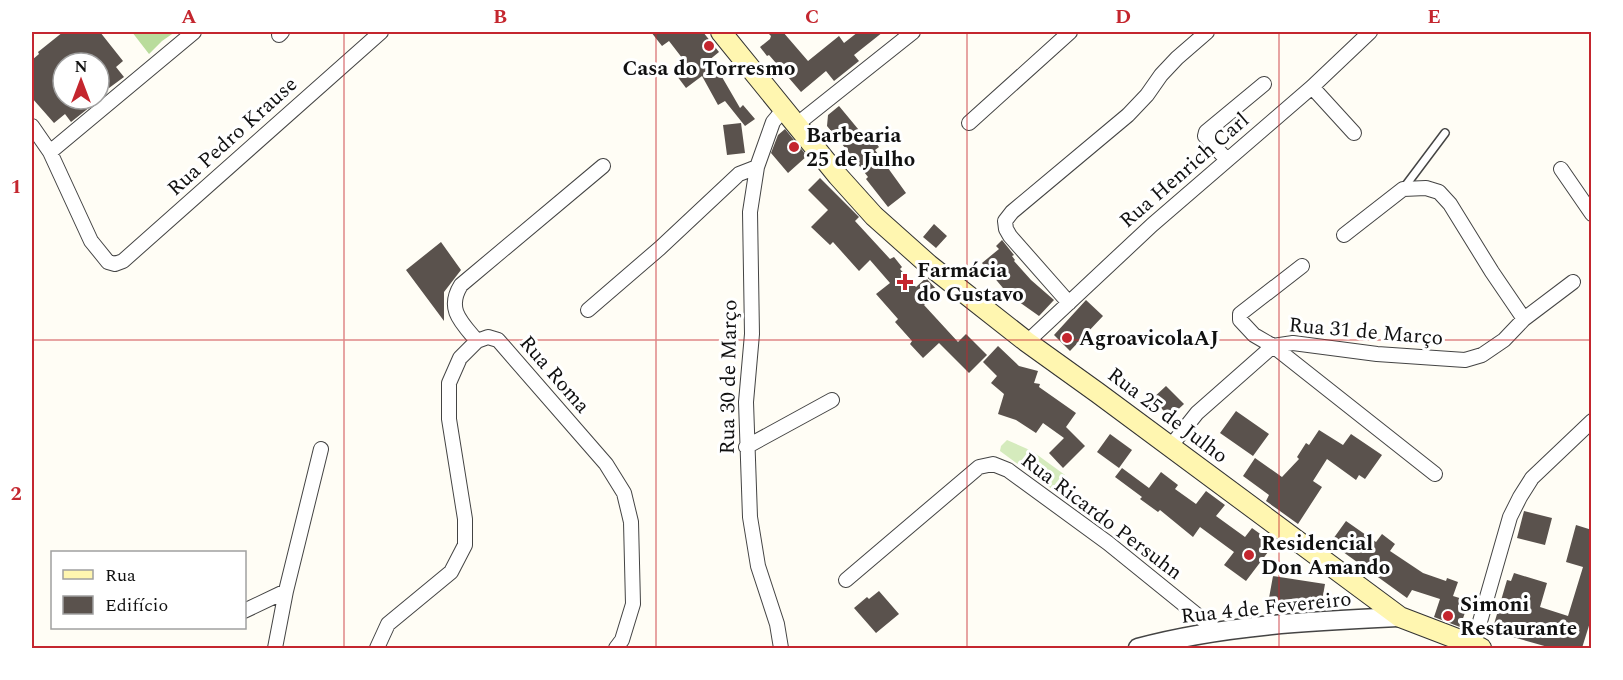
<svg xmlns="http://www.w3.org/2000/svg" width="1623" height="680" viewBox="0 0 1623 680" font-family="Spectral,serif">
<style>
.green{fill:#d5ebbd}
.forest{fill:#b9dc9c}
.building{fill:#5a524d}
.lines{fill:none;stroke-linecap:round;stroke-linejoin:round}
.service-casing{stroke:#444;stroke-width:10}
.minor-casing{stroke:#444;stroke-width:16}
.tertiary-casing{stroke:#444;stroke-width:21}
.secondary-casing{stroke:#333;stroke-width:22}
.service{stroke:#fff;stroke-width:7}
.minor{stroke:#fff;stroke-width:14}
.tertiary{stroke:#fff;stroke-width:18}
.secondary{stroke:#fff6b0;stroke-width:20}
.grid{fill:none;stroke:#c4262e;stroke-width:1.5;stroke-opacity:0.55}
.poi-dot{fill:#c4262e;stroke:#fff;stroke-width:2}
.labels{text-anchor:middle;stroke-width:6;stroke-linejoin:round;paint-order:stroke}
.poi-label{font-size:21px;font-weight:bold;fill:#111;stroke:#fff;text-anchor:start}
.street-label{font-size:21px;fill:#111;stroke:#fff}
.neatline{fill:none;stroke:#c4262e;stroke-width:2}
.grid-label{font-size:20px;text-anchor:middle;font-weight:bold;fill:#c4262e}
</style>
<rect width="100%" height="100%" fill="#fffdf5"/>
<path class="green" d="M1007,440L1032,451L1065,475L1052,489L1000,451L1001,446Z"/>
<path class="forest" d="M132,32H175L162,41L149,54Z"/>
<path class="building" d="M63,32H100L123,61L116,67L124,77L109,88L99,75V63H63V99H100L71,122L65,114L54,123L32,98V60L39,54L38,52Z
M651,32H703L719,52L708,61L722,77L740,108L743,105L755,119L745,126L725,101L718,105L702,76L686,88L674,72L686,63L669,41L662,46Z
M767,32H783L808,61L839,36L844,43L858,32H883L854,55L859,61L834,81L826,71L801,92L769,55L767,56L760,47L770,39L771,36Z
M839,106L868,141L872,138L879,147L875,150L906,193L888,207L866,179L868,177L851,155L827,126L828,115Z
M741,123L745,153L727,155L723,125Z
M785,129L807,156L788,173L771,153L778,135Z
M820,178L859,217L855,221L890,259L894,257L902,267L900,269L916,287L926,278L938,291L924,305L958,342L966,334L987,355L969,373L939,343L923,358L910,344L912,341L895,322L898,319L876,294L890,283L870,260L859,271L833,242L830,245L811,227L828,210L808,190Z
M934,224L947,236L936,248L923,237Z
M1002,240L1014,255L1012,256L1015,260L1014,261L1031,280L1054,300L1039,316L1008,294L982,263L999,249L996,246Z
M441,242L461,270L444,292V321L406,270Z
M1086,300L1103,316L1070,351L1054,335Z
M998,346L1019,366L1038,371L1034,383L1040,384L1039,387L1076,413L1066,427L1085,446L1063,468L1049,453L1064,438L1043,423L1036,433L1016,420L998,414L1004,394L991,383L997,376L983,362Z
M1166,386L1184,404L1170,417L1152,399Z
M1236,411L1269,434L1253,456L1220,433Z
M1319,430L1343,445L1351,434L1382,455L1365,479L1359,475L1356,480L1327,459L1313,481L1322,487L1298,524L1266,501L1269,495L1243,476L1255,458L1282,477L1299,459L1297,457L1306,443L1309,445Z
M1110,434L1132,450L1119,468L1097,452Z
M1122,468L1149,488L1161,472L1178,485L1175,489L1196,504L1206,491L1225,505L1216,516L1245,537L1252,528L1274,544L1246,581L1224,565L1234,552L1200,527L1193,537L1160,510L1158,512L1140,499L1142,497L1115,477Z
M1524,511L1552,518L1545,545L1517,538Z
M1346,521L1376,542L1382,534L1395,544L1390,551L1423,573L1446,581L1447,578L1458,582L1453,596L1469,601L1460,627L1434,617L1440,599L1412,590L1407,598L1339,549L1342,545L1333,539Z
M1576,525L1592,530V616L1582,648H1547L1548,647L1492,631L1507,580L1511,581L1514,573L1547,583L1540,607L1568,616L1583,567L1566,562Z
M1273,576L1325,584L1321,607L1269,598Z
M879,591L899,614L876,633L854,608L867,597L869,599Z"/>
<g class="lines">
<g class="service-casing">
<path id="service" d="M1403,189L1445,133"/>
</g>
<g class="minor-casing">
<path id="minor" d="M279,35L282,32
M1312,87L1354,133
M969,123L1070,32
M796,125L913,32
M32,126L50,152L91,241L108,262L115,264L123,261L381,32
M50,152L194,32
M1227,160L1205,136L1206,132L1264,84
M1561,169L1592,214
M1344,235L1403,189L1426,188L1439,192L1450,204L1492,272L1524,319
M1302,266L1240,314V320L1254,335L1273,346L1435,474
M1069,303L1010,236L1006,229L1005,221L1012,212L1128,115L1147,95L1161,75L1177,58L1207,32
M588,310L660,248L739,174L757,167
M477,341C461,322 446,309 461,285L603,166
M1027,342L1152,225L1312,87L1370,32
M746,447L832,400
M1170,447L1197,413L1273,346L1293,343L1377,354L1465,360L1482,355L1504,340L1524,319L1573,282
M846,580L979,467L993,464L1008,470L1108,543L1218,632
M244,611L286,591
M1473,646L1510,517L1520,497L1532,478L1592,421
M275,648L286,591L321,449
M377,648L388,624L451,572L465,545V519L449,419V383L460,358L477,341L488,337L498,340L606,464L624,493L631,522L633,604L622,640L616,648
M781,648L777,624L758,566L750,517L746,402L752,334L750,212L757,167L773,122L783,110"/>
</g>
<g class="tertiary-casing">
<path id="tertiary" d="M1138,648C1223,625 1313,621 1400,617"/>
</g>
<g class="secondary-casing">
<path id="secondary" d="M721,32L838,176L874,216L929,265L1027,342L1098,393L1400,617L1481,648"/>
</g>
<use href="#service" class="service"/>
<use href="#minor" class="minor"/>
<use href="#tertiary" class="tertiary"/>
<use href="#secondary" class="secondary"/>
</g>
<path class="grid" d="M344,32V648M656,32V648M967,32V648M1279,32V648M32,340H1592"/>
<g class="poi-dot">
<circle cx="709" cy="46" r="6"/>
<circle cx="794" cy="147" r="6"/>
<path d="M902 273h6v6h6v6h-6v6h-6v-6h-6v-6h6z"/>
<circle cx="1067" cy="338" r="6"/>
<circle cx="1249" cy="555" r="6"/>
<circle cx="1448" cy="616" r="6"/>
</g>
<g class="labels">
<g class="poi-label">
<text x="709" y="75" text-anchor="middle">Casa do Torresmo</text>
<text x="806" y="142">Barbearia<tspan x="806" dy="24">25 de Julho</tspan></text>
<text x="917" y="277">Farmácia<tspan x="917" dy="24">do Gustavo</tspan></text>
<text x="1079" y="345">AgroavicolaAJ</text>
<text x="1261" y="550">Residencial<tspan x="1261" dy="24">Don Amando</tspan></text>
<text x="1460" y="611">Simoni<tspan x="1460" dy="24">Restaurante</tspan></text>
</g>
<g class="street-label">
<text transform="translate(232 136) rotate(-42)" y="7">Rua Pedro Krause</text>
<text transform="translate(1184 170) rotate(-41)" y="7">Rua Henrich Carl</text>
<text transform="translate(1366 331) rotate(5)" y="7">Rua 31 de Março</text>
<text transform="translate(555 374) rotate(49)" y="7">Rua Roma</text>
<text transform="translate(728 377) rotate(-89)" y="7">Rua 30 de Março</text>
<text transform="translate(1168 415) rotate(37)" y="7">Rua 25 de Julho</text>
<text transform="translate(1102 516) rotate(37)" y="7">Rua Ricardo Persuhn</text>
<text transform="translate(1266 607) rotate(-6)" y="7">Rua 4 de Fevereiro</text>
</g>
</g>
<rect width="1623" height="680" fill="none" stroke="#ffffff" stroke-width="66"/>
<rect x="51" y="551" width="195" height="78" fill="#ffffff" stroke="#a0a0a0" stroke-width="1.5"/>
<rect x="63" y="570" width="30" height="9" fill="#fff6b0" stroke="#a0a0a0" stroke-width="1.5"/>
<text x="105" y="581" font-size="18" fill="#111111">Rua</text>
<rect x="63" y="596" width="30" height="18" fill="#5a524d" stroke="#a0a0a0" stroke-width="1.5"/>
<text x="105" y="611" font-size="18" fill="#111111">Edifício</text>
<g transform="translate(81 81)"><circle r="28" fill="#ffffff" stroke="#a0a0a0" stroke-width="1.5"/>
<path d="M0-4.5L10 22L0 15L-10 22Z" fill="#c4262e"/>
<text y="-9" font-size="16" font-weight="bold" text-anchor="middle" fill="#111111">N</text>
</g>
<rect x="33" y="33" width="1557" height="614" class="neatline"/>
<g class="grid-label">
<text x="189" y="23">A</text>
<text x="500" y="23">B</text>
<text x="812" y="23">C</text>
<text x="1123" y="23">D</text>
<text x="1434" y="23">E</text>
<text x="16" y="193">1</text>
<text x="16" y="500">2</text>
</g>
</svg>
